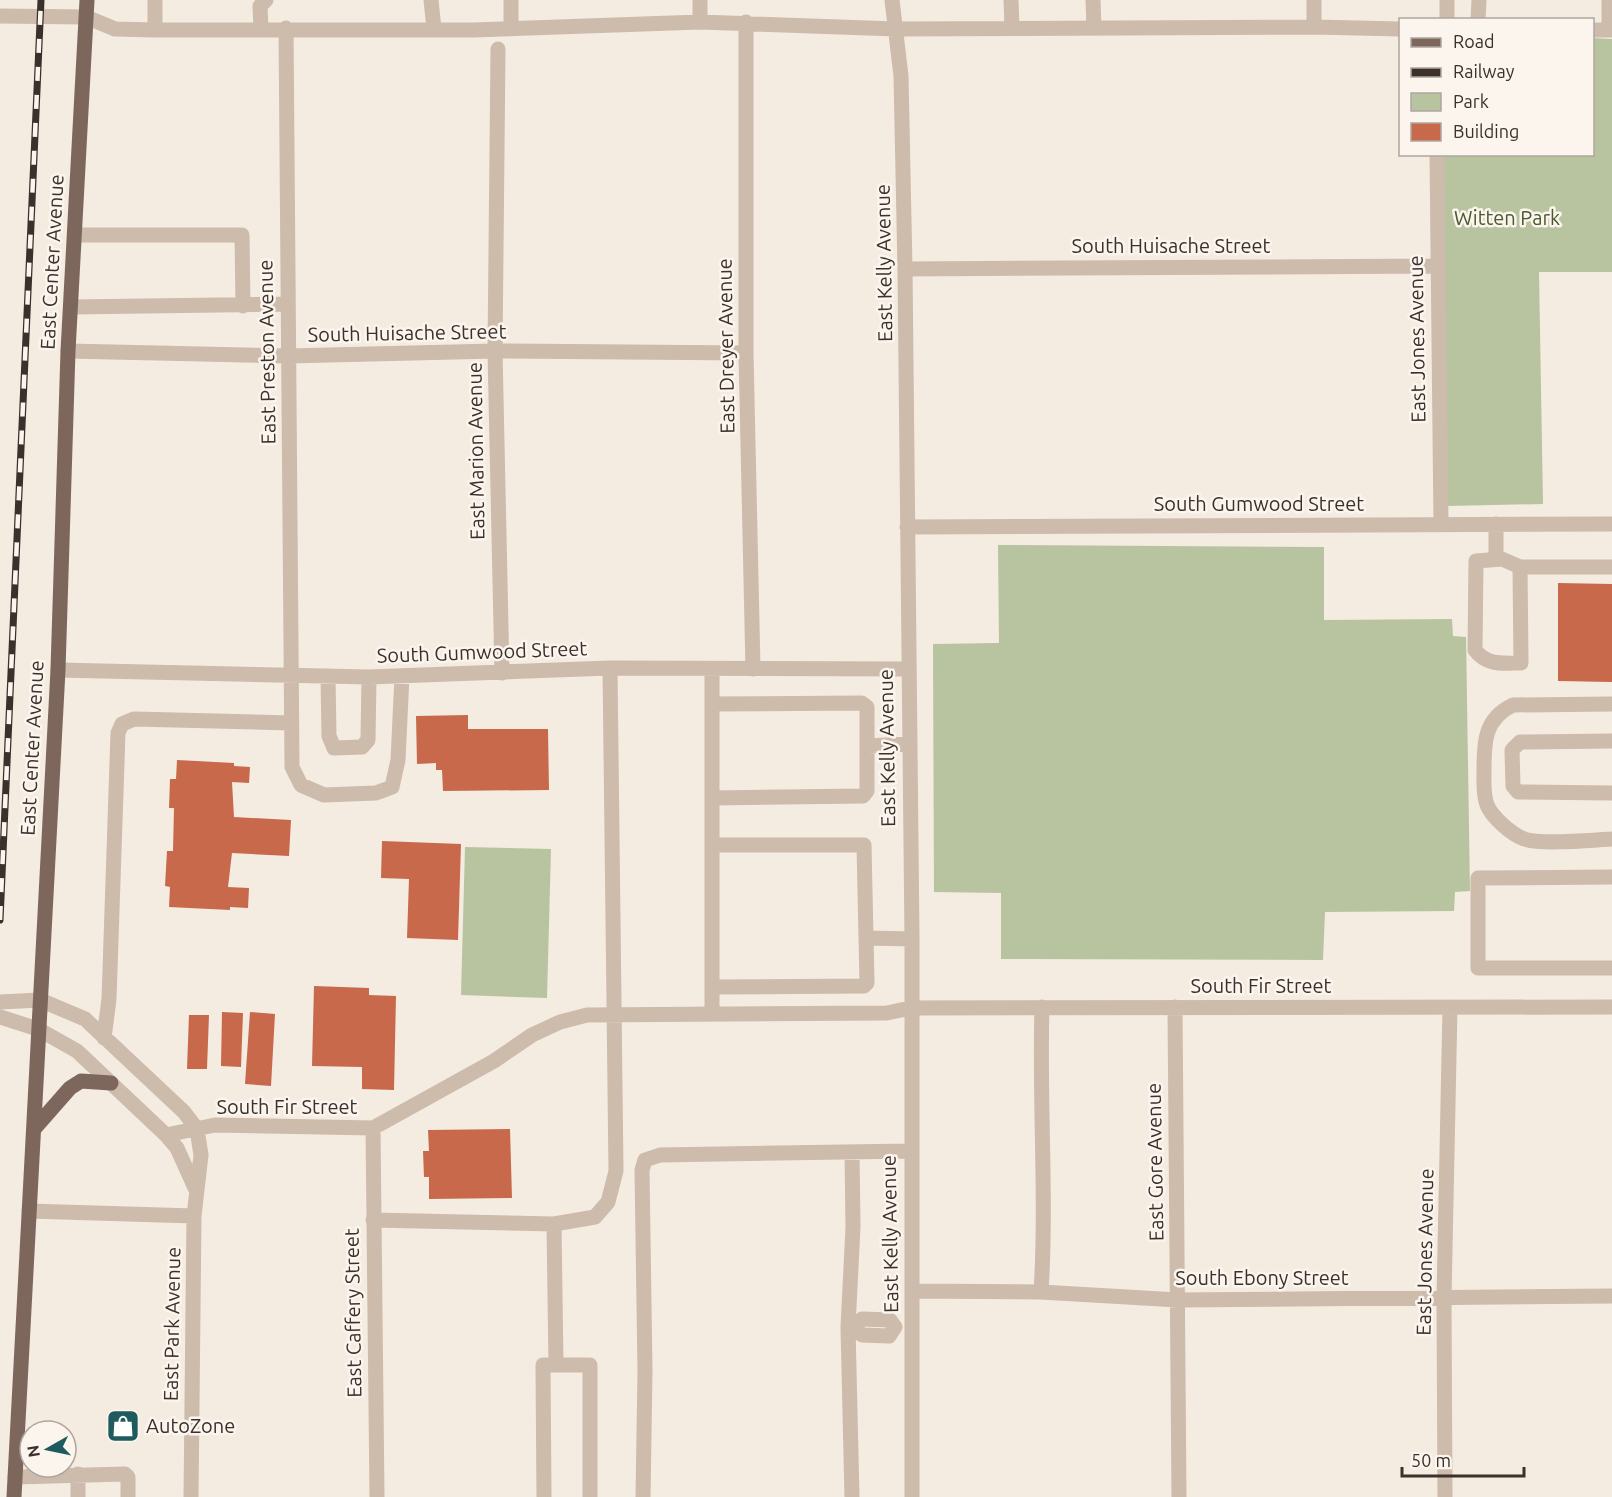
<svg xmlns="http://www.w3.org/2000/svg" width="1612" height="1497" viewBox="0 0 1612 1497" font-family="Ubuntu,sans-serif">
<style>
.green{fill:#b8c4a0}
.building{fill:#c8694b}
.lines{fill:none;stroke-linecap:round;stroke-linejoin:round}
.minor{stroke:#cdbbac;stroke-width:15}
.major{stroke:#7d675c;stroke-width:15}
.rail-casing{stroke:#3b302b;stroke-width:7}
.rail{stroke:#fbf5ee;stroke-width:4.5;stroke-dasharray:14;stroke-linecap:butt}
.labels{text-anchor:middle;stroke-width:5;stroke-linejoin:round;paint-order:stroke}
.park-label{font-size:20px;fill:#4a5a2e;stroke:#fbf5ee}
.street-label{font-size:20px;fill:#3b302b;stroke:#fbf5ee}
.poi-label{font-size:20px;fill:#3b302b;stroke:#fbf5ee;text-anchor:start}
</style>
<rect width="100%" height="100%" fill="#f4ebe1"/>
<path class="green" d="M1593,38L1612,39V272H1539L1543,504L1447,506L1443,155L1592,154Z
M998,545L1324,547V620L1452,619L1453,636L1466,637L1470,891L1455,892L1454,911L1325,912L1323,960L1001,959V893L934,892L933,644L999,643Z
M465,847L551,849L547,998L461,995Z"/>
<path class="building" d="M1558,583L1612,584V682L1558,681Z
M468,715V729H548L549,790L443,791L442,770H436V763L417,764L416,716Z
M177,760L234,763V766L250,767L249,783L232,782L234,817L291,820L289,856L232,853L228,887L249,888L248,908L230,907V910L169,907L170,887L165,886L167,851H173L174,808H169L170,779H176Z
M382,841L461,844L458,940L407,938L409,879L381,878Z
M314,986L369,988V995L396,996L394,1090L362,1089V1067L312,1066Z
M222,1012L243,1013L241,1067L221,1066Z
M250,1012L275,1014L271,1086L245,1084Z
M189,1015H209L207,1069H187Z
M510,1129L512,1198L429,1199V1177H424L423,1151H429L428,1130Z"/>
<g class="lines">
<path class="minor" d="M155,0V30
M431,0L434,29
M511,0V28
M700,0V22
M892,0L901,76L905,269L912,939V1497
M1011,0L1012,28
M1093,0L1094,28
M1314,0V27
M1609,0V30
M0,16L86,17L115,29L155,30H473L700,22L896,29L1314,27L1400,29
M1447,20V0
M1478,20L1479,0
M746,22V353L753,669
M286,28L292,767L301,785L324,795L376,793L392,787L398,760L402,676
M261,29L260,6L266,0
M1592,30H1612
M498,49L495,351L502,673
M1437,154L1441,524
M75,235H242L243,306
M905,269L1437,266
M72,307L286,304
M68,351L288,356L495,351L746,353
M1496,524V559
M907,527L1612,524
M1520,567L1521,663C1503,663 1487,666 1475,650L1476,561L1502,559L1520,567H1612
M58,670L369,677L610,668L907,669
M328,676L329,736L334,748L362,747L368,740L369,677
M1612,704L1513,705C1483,719 1484,745 1484,772C1484,783 1483,794 1487,805C1492,817 1511,834 1524,839C1542,845 1591,840 1612,839
M1612,741L1520,742L1512,750L1513,786L1518,792L1612,793
M867,746L908,744
M712,798L863,796L867,791V707L862,703L712,704
M1612,877L1478,878V968H1612
M867,938L912,939
M712,987L864,986L867,983L864,845H712
M0,1002L40,1000L85,1019L184,1112L197,1129L201,1155L194,1216L191,1497
M1175,1007L1179,1497
M712,1014V669
M0,1017L38,1029L77,1051L166,1135L177,1148L195,1188
M104,1038L109,999L118,733L122,724L134,719L291,723
M373,1128L377,1497
M166,1135L215,1125L373,1128L494,1061L532,1035L560,1022L587,1015L887,1013L910,1008L1612,1007
M29,1211L194,1216
M373,1220L554,1224L595,1217L608,1202L616,1171L610,668
M554,1224L556,1365
M913,1291L1041,1292L1178,1300L1612,1296
M1041,1292C1047,1197 1039,1102 1042,1007
M848,1327L853,1227L852,1152
M854,1327L862,1335L889,1336L895,1327
M15,1477L125,1474L128,1477V1497
M78,1497V1474
M544,1497L543,1365H590V1497
M643,1497L645,1371L642,1170L645,1160L660,1155L910,1151
M852,1497L848,1327H854L862,1319L890,1320L895,1327
M1445,1497L1444,1298L1450,1007"/>
<path class="major" d="M34,1129L70,1088L81,1081L111,1083
M14,1497L58,670L68,351L87,0"/>
<g class="rail-casing">
<path id="rail" d="M0,920L41,0"/>
</g>
<use href="#rail" class="rail"/>
</g>
<defs>
<g id="shop-square" transform="scale(1.725)"><rect x="-9" y="-9" width="18" height="18" rx="4" fill="#1f5a5e" stroke="#fbf5ee"/><path d="M-5-2.5h2.3a2.7 3.5 0 0 1 5.4 0H5L5.5 6h-11ZM-1.5-2.5h3a1.5 2.3 0 0 0-3 0Z" fill="#fff"/></g>
</defs>
<g fill-rule="evenodd">
<use href="#shop-square" x="123" y="1426"/>
</g>
<g class="labels">
<g class="park-label">
<text x="1507" y="225">Witten Park</text>
</g>
<g class="street-label">
<text x="1171" y="253">South Huisache Street</text>
<text transform="translate(52 262) rotate(-87)" y="7">East Center Avenue</text>
<text transform="translate(884 263) rotate(-91)" y="7">East Kelly Avenue</text>
<text transform="translate(407 333) rotate(-1)" y="7">South Huisache Street</text>
<text transform="translate(1417 339) rotate(-91)" y="7">East Jones Avenue</text>
<text transform="translate(726 346) rotate(-91)" y="7">East Dreyer Avenue</text>
<text transform="translate(267 352) rotate(-91)" y="7">East Preston Avenue</text>
<text transform="translate(476 451) rotate(-91)" y="7">East Marion Avenue</text>
<text x="1259" y="511">South Gumwood Street</text>
<text transform="translate(482 652) rotate(-2)" y="7">South Gumwood Street</text>
<text transform="translate(32 748) rotate(-87)" y="7">East Center Avenue</text>
<text transform="translate(887 748) rotate(-91)" y="7">East Kelly Avenue</text>
<text x="1261" y="993">South Fir Street</text>
<text x="287" y="1114">South Fir Street</text>
<text transform="translate(1155 1162) rotate(-91)" y="7">East Gore Avenue</text>
<text transform="translate(890 1234) rotate(-91)" y="7">East Kelly Avenue</text>
<text transform="translate(1425 1252) rotate(-89)" y="7">East Jones Avenue</text>
<text x="1262" y="1285">South Ebony Street</text>
<text transform="translate(353 1313) rotate(-91)" y="7">East Caffery Street</text>
<text transform="translate(172 1324) rotate(-89)" y="7">East Park Avenue</text>
</g>
<g class="poi-label">
<text x="146" y="1433">AutoZone</text>
</g>
</g>
<rect x="1399" y="18" width="195" height="138" fill="#fbf5ee" stroke="#aea6a0" stroke-width="1.5"/>
<rect x="1411" y="38" width="30" height="9" fill="#7d675c" stroke="#aea6a0" stroke-width="1.5"/>
<text x="1453" y="48" font-size="18" fill="#3b302b">Road</text>
<rect x="1411" y="68" width="30" height="9" fill="#3b302b" stroke="#aea6a0" stroke-width="1.5"/>
<text x="1453" y="78" font-size="18" fill="#3b302b">Railway</text>
<rect x="1411" y="93" width="30" height="18" fill="#b8c4a0" stroke="#aea6a0" stroke-width="1.5"/>
<text x="1453" y="108" font-size="18" fill="#3b302b">Park</text>
<rect x="1411" y="123" width="30" height="18" fill="#c8694b" stroke="#aea6a0" stroke-width="1.5"/>
<text x="1453" y="138" font-size="18" fill="#3b302b">Building</text>
<g transform="translate(48 1449) rotate(261)"><circle r="28" fill="#fbf5ee" stroke="#aea6a0" stroke-width="1.5"/>
<path d="M0-4.5L10 22L0 15L-10 22Z" fill="#1f5a5e"/>
<text y="-9" font-size="16" font-weight="bold" text-anchor="middle" fill="#3b302b">N</text>
</g>
<path d="M1402 1467v9h122v-9" fill="none" stroke="#3b302b" stroke-width="3"/>
<text x="1411" y="1467" font-size="18" fill="#3b302b" stroke="#fbf5ee" stroke-width="4.5" paint-order="stroke">50 m</text>
</svg>
